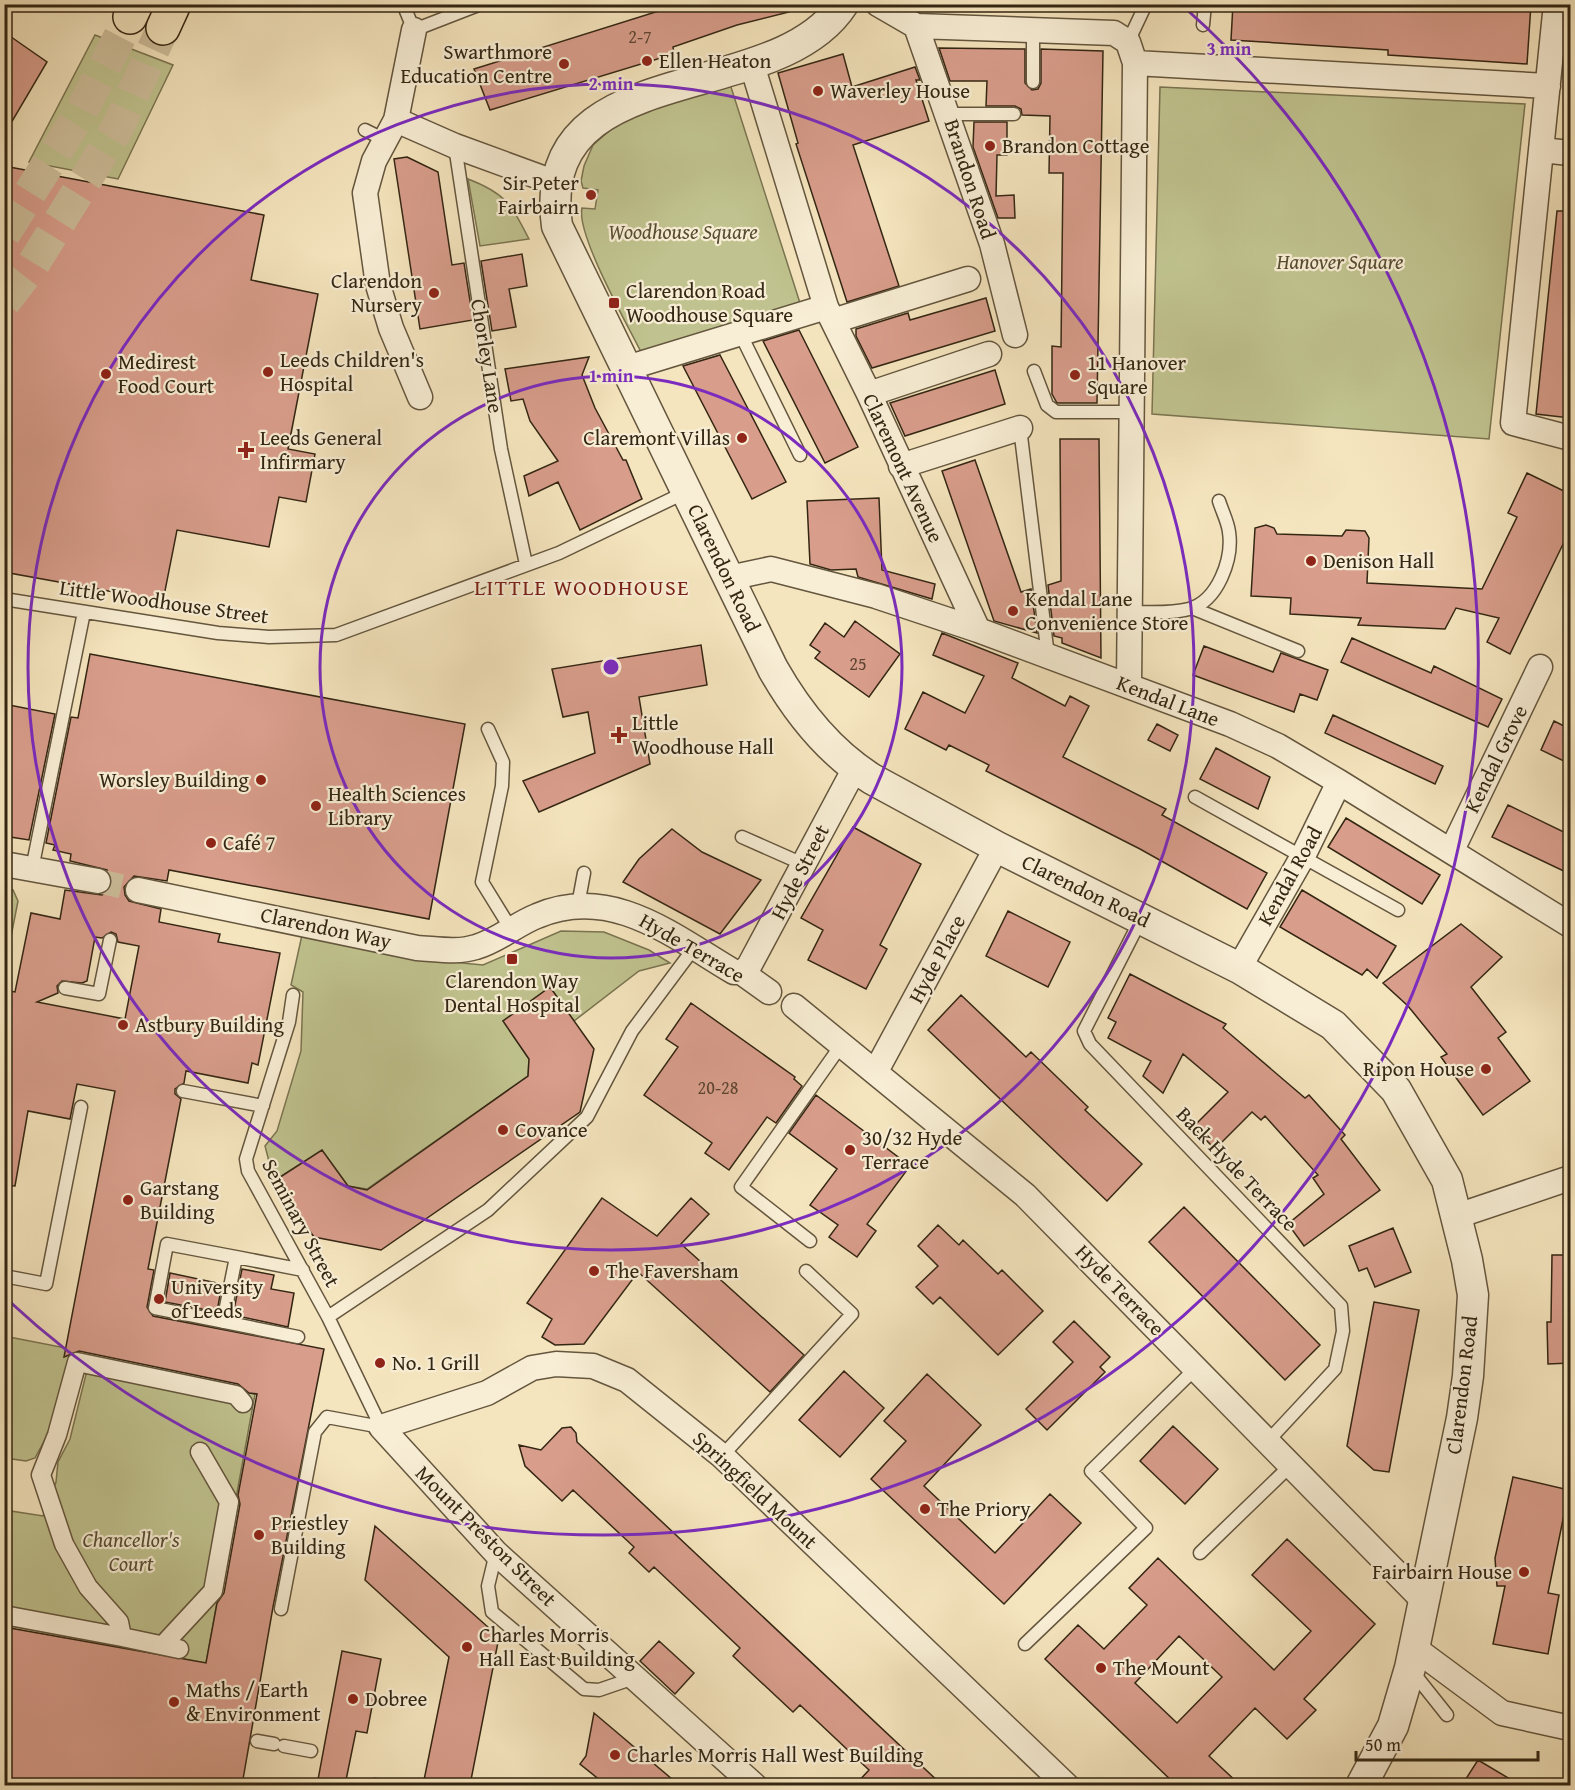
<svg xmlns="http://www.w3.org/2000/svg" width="1575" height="1790" viewBox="0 0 1575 1790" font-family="'Gentium Book Plus',serif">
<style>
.green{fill:#c0c38f;stroke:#7a7451;stroke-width:1.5}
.building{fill:#d89d8b;stroke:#332613;stroke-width:1.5;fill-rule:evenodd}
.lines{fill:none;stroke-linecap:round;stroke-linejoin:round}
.minor-tunnel{stroke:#cebf9c;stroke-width:24;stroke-dasharray:24 12;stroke-linecap:butt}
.motorway-tunnel{stroke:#cebf9c;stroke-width:33;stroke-dasharray:33 16;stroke-linecap:butt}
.service-casing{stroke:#64563e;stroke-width:15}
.pedestrian-casing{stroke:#64563e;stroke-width:21}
.minor-casing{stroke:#64563e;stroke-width:27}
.tertiary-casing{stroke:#64563e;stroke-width:33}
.motorway-casing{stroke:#332613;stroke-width:36}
.service{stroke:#f8eed5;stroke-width:12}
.pedestrian{stroke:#f8eed5;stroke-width:18}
.minor{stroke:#f8eed5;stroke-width:24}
.tertiary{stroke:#f8eed5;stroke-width:30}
.motorway{stroke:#f5e5be;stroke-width:33}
.ring{fill:none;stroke:#7b2cbf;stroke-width:3}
.poi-dot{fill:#8f2418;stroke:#f8eed5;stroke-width:2}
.labels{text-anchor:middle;stroke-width:4.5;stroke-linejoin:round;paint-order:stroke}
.number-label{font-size:18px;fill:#5c4431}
.poi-label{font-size:21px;fill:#332613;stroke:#f8eed5;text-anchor:start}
.street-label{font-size:21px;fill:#332613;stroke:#f8eed5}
.park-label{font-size:21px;font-style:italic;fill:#564d32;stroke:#f8eed5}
.neighbourhood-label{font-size:22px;letter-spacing:1.5px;fill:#7a1f14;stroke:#f8eed5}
.centre{fill:#7b2cbf;stroke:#f8eed5;stroke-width:3}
.ring-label{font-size:18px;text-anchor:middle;font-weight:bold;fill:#7b2cbf;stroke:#f8eed5;stroke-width:4.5;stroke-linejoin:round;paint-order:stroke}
</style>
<rect width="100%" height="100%" fill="#f5e5be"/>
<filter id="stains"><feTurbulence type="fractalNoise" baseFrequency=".00333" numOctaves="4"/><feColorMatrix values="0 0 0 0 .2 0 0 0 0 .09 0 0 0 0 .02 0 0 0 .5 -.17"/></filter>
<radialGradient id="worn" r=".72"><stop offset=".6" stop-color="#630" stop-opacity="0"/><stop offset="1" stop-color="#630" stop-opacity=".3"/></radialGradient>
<path class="green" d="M95,35L173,65L118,179L29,162Z
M730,84L800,303L641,352C627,324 576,234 582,208L595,209L598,190L583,188L581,181L584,166L593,145L623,119Z
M1160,87L1525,104L1489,439L1152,414Z
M468,179C505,193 511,204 529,239L480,246Z
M5,888L13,890L18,901L5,967Z
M561,931L604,932L649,950L670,963L639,971L574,1021L550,987L503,1021L529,1059L528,1076L367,1189L348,1186L322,1150L274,1181L265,1146L277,1131L301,1051L303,992L291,985L302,935L420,959L483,965Z
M4,1336L71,1349L54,1423L35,1458L26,1461L5,1458Z
M89,1362L255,1394L206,1663L5,1625L4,1510L43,1516L56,1482L58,1462L70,1439Z"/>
<path class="building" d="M681,4H789V12L737,25L673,47L674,54L490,110L474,69Z
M1233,4H1531L1527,64L1388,55V50L1231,40Z
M4,32L47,62L4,135Z
M939,48L1025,49V83L1032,90L1038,89L1041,83V49L1103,51L1097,403H1057L1052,394V346L1061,347L1063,173H1049L1050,116L1022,115L1021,109L1015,106H986L987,81H950Z
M843,54L852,87L915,67L920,80H916L929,121L853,145L899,286L847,302L796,144L798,143L778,73Z
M974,122H1007V155H997L996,196L1014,195L1015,218H998L973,147Z
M407,157L438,172L452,265L464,263L473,320L420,329L394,159Z
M4,166L264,215L251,280L318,294L288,449L315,454L306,502L279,497L269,547L177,530L163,601L4,572Z
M1557,211H1570V418L1536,414Z
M522,254L527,286L509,289L516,327L492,331L481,261Z
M986,298L995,331L872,368L856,336V329L908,313L910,320Z
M799,330L858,447L825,463L763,341Z
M720,355L786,482L752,499L683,366Z
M589,357L582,375L595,408L623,460H626L642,499L580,530L558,482L529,496L524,476L558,461L530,421L523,399L511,401L505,369Z
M995,370L1005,404L905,436L890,403Z
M1060,439H1099L1101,658L1062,643V638L1054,636L1048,585L1061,581Z
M975,460L1021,592L1031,589L1037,633L994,621L942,471Z
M1527,473L1570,494V543L1565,540L1510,654L1487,642L1499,618L1456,608L1445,629L1358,625L1361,618L1290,614L1291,598L1251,596L1255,528L1266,525L1274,528L1277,534L1342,536L1346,530L1365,531L1369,538L1367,583L1482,589L1517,517L1508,513Z
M879,498L882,570L935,584L932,599L858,577L856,569L831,570L810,564L807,501Z
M855,621L900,654L869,697L815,658L820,652L810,645L825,623L844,637Z
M942,633L1018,663L1012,678L1065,706L1070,696L1089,706L1063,757L1166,809L1162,815L1267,873L1247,909L1140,849L986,771L989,765L949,745L946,750L905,729L923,692L965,713L984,676L933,655Z
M1352,638L1431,673L1434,666L1502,699L1488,727L1341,662Z
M701,645L707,685L639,697L650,764L539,812L523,781L595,753L588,712L563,717L552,669Z
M1204,646L1273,672L1281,653L1328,670L1317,700L1300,694L1294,712L1193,675Z
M90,654L465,724L429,919L169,870L167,881L134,876L124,887L125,895L129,901L161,909L159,922L220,934L218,942L280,953L258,1065L252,1063L248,1083L186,1071L184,1083L175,1089V1094L181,1099L148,1269L154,1270L147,1307L153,1316L324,1349L273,1607L242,1785H26L4,1781V1627L206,1663L217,1603L224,1593L240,1504L238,1495L257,1394L249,1393L238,1384L79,1351L64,1357L115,1091L77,1084L70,1119L28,1111L15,1186L4,1185V990L15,992L31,913L60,919L65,890L102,895L109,890L112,883L107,870L70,861L71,854L53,850L55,845L46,843L71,717L78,718ZM111,932L116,934L118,942L139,946L125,1019L37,1002L58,993L57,986L62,981L82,983L87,981L95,937L102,938Z
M4,704L55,714L29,840L4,836Z
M1333,715L1443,766L1435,784L1325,733Z
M1554,721L1570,729V764L1541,750Z
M1157,724L1178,735L1170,751L1148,740Z
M1216,748L1270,777L1258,809L1200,779Z
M1508,805L1570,835V874L1492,837Z
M1346,818L1440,875L1422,904L1328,847Z
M853,827L921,864L880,945L887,949L866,989L808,960L823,930L801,918Z
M672,829L702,852L761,880L720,934L623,882L639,859Z
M1302,890L1396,946L1377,978L1367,969L1362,975L1280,927Z
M1008,911L1070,942L1048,987L986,956Z
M1461,924L1502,957L1471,987L1506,1032L1498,1038L1530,1081L1483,1115L1441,1057L1447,1054L1408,1006L1383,983Z
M1130,974L1226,1024L1223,1028L1305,1098L1309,1095L1345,1135L1341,1139L1380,1190L1304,1246L1288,1224L1324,1194L1313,1178L1318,1175L1265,1116L1261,1120L1252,1112L1215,1149L1193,1127L1228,1092L1183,1054L1163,1093L1143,1076L1151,1061L1108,1038L1116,1022L1108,1018Z
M550,987L594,1049L580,1112L381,1250L314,1237L274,1181L322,1150L348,1186L367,1190L528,1076L529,1059L503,1021Z
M961,995L1026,1057L1031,1052L1088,1107L1085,1110L1142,1164L1107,1201L928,1030Z
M691,1003L795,1077L794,1079L802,1086L776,1123L767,1117L729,1170L705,1153L712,1143L644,1095L678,1047L666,1039Z
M816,1095L910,1166L867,1224L876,1231L857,1257L829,1237L838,1225L810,1205L837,1169L789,1133Z
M602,1198L657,1236L691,1198L709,1214L681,1244L804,1355L770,1392L638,1272L584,1344L555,1345L542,1337L552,1319L527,1303Z
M1184,1207L1320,1345L1285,1380L1149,1242Z
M938,1225L959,1245L963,1240L998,1274L1002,1270L1043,1311L998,1355L940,1297L933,1304L916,1287L938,1266L918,1246Z
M1393,1228L1411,1272L1375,1287L1367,1268L1359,1271L1349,1246Z
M1552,1255H1570V1363L1548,1364L1547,1322H1551Z
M242,1269L274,1275L271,1289L294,1293L288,1327L233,1315Z
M170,1273L222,1284L217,1312L165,1302Z
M1374,1302L1419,1310L1389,1472L1374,1470L1347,1446Z
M1074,1321L1110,1357L1100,1367L1105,1372L1047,1430L1026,1409L1073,1362L1053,1342Z
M844,1371L884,1408L840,1457L799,1420Z
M927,1374L981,1425L924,1486L995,1553L1050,1494L1081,1523L1004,1604L871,1479L906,1441L884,1421Z
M1173,1426L1218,1469L1185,1504L1140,1461Z
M571,1427L576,1433L577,1442L942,1785H855L869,1770L800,1705L793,1712L733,1656L740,1648L654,1567L649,1572L629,1553L634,1547L573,1490L562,1501L525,1466L519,1445L541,1450L562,1428Z
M1513,1477L1569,1490L1548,1593L1559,1595L1548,1654L1493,1644L1505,1586H1497L1495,1558Z
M375,1526L499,1637L470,1785H423L449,1657L365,1580Z
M1287,1539L1375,1624L1304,1699L1316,1710L1287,1739L1255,1708L1209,1756L1240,1785H1176L1045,1659L1078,1625L1104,1649L1147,1605L1129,1588L1158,1558L1274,1670L1311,1631L1252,1575ZM1179,1636L1222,1677L1177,1723L1135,1683Z
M659,1641L694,1673L675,1694L640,1661Z
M342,1651L381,1659L367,1733L356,1731L345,1785H317Z
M594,1713L679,1785H606L580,1764L586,1756Z
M1478,1760L1520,1785H1462Z"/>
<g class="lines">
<path class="minor-tunnel" d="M98,881L138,890"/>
<path class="motorway-tunnel" d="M4,234L82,110L130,17
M4,302L32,266L117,129L163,28"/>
<g class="service-casing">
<path id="service" d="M403,4L414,30L481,4
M1203,25L1205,4
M1033,28V82
M1128,42L1146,4
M949,114H1014
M365,130L385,140
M455,146L501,449L526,564
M740,333L800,455
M1034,371L1047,405L1056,412H1132
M1020,428L1048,656
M4,599L218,633L269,637L336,635L559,553L686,492
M1192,608L1298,651
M1129,612C1149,612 1170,614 1189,609C1218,601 1233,559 1229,532C1228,522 1222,511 1219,501
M488,729L503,762L502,786L482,882L511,929
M1195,797L1398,910
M742,837L803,864
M32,869L84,612
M578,905L584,873
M1141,919L1084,1031L1090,1044L1341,1306L1343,1331L1335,1369L1269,1440
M65,988L99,994L110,940
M293,995L289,1022L246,1159L248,1171L328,1317L381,1427
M183,1091L263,1106
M810,1241L741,1187L842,1044
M236,1257L167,1244L155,1308L298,1337
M4,1276L46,1284L81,1107
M328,1317L488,1210L587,1117L632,1031L694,948
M223,1322L236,1257L303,1270
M722,1456L852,1314L806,1271
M496,1553L488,1586L492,1612L584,1689L599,1690L634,1678
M1200,1553L1292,1464
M281,1609L315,1432L327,1417L381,1427
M1025,1644L1146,1528L1091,1471L1196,1368
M1412,1671L1447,1715
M257,1741L274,1744
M284,1746L311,1751
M375,1786V1785"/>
</g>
<g class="pedestrian-casing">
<path id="pedestrian" d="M4,1615L122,1637
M163,1645L213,1591L229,1502L200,1452
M179,1649L122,1637L119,1622L88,1587L64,1544L41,1475L57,1435L77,1362L236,1395L243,1403"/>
</g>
<g class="minor-casing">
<path id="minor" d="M878,4L916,26L1114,33L1128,42L1135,63L1129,686
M1556,4L1513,423L1570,438
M916,26L992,244L1015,335
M414,30L396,120L374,161L365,193L378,285L391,328L420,397
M1135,63L1548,86
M396,120L455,146L556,183
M1541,150L1570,153
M826,307L869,394L978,630
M833,321L968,279
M627,368L826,307L752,65
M869,394L989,354
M901,466L1020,428
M729,578L771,569L876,596L978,630L1230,724L1278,746L1339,782L1570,925
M1452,850L1540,667
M4,864L98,881
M138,890L417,948C437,949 457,953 476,947C498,941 516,924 537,916C611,884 673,936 734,972H741L769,992
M1239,968L1303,856L1339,782
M741,972L748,968L855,768
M794,1006L1025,1195L1423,1600
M876,1071L997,847
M1457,1216L1570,1178
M1413,1647L1502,1713L1570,1728
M755,1786L496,1553L381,1427L487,1393L532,1368L556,1364L593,1366L627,1380L722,1456L1067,1786"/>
</g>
<g class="tertiary-casing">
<path id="tertiary" d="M843,4C775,109 533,53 557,226L773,669C798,713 829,752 872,779L997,847L1239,968L1333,1025L1396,1090L1447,1180L1467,1260L1473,1295L1468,1376L1462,1418L1410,1668L1393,1726L1361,1786"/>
</g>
<g class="motorway-casing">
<path id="motorway" d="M130,17L136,4
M163,28L174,4"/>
</g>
<use href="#service" class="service"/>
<use href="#pedestrian" class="pedestrian"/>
<use href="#minor" class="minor"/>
<use href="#tertiary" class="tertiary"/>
<use href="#motorway" class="motorway"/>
</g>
<g class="ring">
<circle cx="611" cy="667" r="291"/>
<circle cx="611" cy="667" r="583"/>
<path d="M1184 7A874 874 0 1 1 9 1301"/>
</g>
<g class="poi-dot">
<circle cx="647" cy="61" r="6"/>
<circle cx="564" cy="64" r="6"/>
<circle cx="818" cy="91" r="6"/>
<circle cx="990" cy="146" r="6"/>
<circle cx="591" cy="195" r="6"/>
<circle cx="434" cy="293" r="6"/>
<rect x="608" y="297" width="12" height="12" rx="3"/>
<circle cx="268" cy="372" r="6"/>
<circle cx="106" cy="374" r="6"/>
<circle cx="1075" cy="375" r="6"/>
<circle cx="742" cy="438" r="6"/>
<path d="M243 441h6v6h6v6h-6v6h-6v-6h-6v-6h6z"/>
<circle cx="1311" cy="561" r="6"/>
<circle cx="1013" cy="611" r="6"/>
<path d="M616 726h6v6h6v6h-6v6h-6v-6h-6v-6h6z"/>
<circle cx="261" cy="780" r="6"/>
<circle cx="316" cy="806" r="6"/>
<circle cx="211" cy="843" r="6"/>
<rect x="506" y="953" width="12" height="12" rx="3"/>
<circle cx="123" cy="1025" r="6"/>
<circle cx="1486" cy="1069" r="6"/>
<circle cx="503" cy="1130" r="6"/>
<circle cx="850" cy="1150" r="6"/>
<circle cx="128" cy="1200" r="6"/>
<circle cx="594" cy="1271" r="6"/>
<circle cx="159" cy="1299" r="6"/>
<circle cx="380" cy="1363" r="6"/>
<circle cx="925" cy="1509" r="6"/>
<circle cx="259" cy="1535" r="6"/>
<circle cx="1524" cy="1572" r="6"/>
<circle cx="467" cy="1647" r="6"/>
<circle cx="1101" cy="1668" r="6"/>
<circle cx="353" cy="1699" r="6"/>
<circle cx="174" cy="1702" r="6"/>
<circle cx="615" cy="1755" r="6"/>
</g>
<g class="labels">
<g class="number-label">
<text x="640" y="43">2-7</text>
<text x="858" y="670">25</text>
<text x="718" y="1094">20-28</text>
</g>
<g class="poi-label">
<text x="552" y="59" text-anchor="end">Swarthmore<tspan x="552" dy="24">Education Centre</tspan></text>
<text x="659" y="68">Ellen Heaton</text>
<text x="830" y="98">Waverley House</text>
<text x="1002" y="153">Brandon Cottage</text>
<text x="579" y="190" text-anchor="end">Sir Peter<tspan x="579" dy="24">Fairbairn</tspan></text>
<text x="422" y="288" text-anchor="end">Clarendon<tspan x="422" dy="24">Nursery</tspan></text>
<text x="626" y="298">Clarendon Road<tspan x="626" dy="24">Woodhouse Square</tspan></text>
<text x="280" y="367">Leeds Children's<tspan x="280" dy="24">Hospital</tspan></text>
<text x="118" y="369">Medirest<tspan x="118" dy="24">Food Court</tspan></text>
<text x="1087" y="370">11 Hanover<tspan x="1087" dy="24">Square</tspan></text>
<text x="260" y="445">Leeds General<tspan x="260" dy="24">Infirmary</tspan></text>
<text x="730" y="445" text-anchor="end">Claremont Villas</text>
<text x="1323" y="568">Denison Hall</text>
<text x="1025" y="606">Kendal Lane<tspan x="1025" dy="24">Convenience Store</tspan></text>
<text x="632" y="730">Little<tspan x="632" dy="24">Woodhouse Hall</tspan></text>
<text x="249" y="787" text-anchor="end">Worsley Building</text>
<text x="328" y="801">Health Sciences<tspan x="328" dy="24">Library</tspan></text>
<text x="223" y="850">Café 7</text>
<text x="512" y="988" text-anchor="middle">Clarendon Way<tspan x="512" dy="24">Dental Hospital</tspan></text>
<text x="135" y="1032">Astbury Building</text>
<text x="1474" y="1076" text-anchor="end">Ripon House</text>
<text x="515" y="1137">Covance</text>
<text x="862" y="1145">30/32 Hyde<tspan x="862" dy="24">Terrace</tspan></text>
<text x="140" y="1195">Garstang<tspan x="140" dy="24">Building</tspan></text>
<text x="606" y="1278">The Faversham</text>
<text x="171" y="1294">University<tspan x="171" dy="24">of Leeds</tspan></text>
<text x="392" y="1370">No. 1 Grill</text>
<text x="937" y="1516">The Priory</text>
<text x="271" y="1530">Priestley<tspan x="271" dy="24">Building</tspan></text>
<text x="1512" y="1579" text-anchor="end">Fairbairn House</text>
<text x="479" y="1642">Charles Morris<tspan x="479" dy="24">Hall East Building</tspan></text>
<text x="1113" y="1675">The Mount</text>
<text x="186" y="1697">Maths / Earth<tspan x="186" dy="24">&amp; Environment</tspan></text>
<text x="365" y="1706">Dobree</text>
<text x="627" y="1762">Charles Morris Hall West Building</text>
</g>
<g class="street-label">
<text transform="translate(970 179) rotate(72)" y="7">Brandon Road</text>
<text transform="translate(487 356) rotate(81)" y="7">Chorley Lane</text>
<text transform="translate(903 468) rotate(65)" y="7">Claremont Avenue</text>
<text transform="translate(724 568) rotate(64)" y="7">Clarendon Road</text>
<text transform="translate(164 602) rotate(8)" y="7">Little Woodhouse Street</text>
<text transform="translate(1168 701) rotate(21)" y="7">Kendal Lane</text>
<text transform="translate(1496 759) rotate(-64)" y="7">Kendal Grove</text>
<text transform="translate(800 872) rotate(-63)" y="7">Hyde Street</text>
<text transform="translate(1290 876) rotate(-61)" y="7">Kendal Road</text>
<text transform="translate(1086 891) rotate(26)" y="7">Clarendon Road</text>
<text transform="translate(326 928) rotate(12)" y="7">Clarendon Way</text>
<text transform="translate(692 948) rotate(30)" y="7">Hyde Terrace</text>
<text transform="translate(937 959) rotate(-62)" y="7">Hyde Place</text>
<text transform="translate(1237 1169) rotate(46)" y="7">Back Hyde Terrace</text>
<text transform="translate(301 1223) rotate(62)" y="7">Seminary Street</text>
<text transform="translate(1120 1290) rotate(46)" y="7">Hyde Terrace</text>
<text transform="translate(1462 1385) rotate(-83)" y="7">Clarendon Road</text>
<text transform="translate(755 1490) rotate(43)" y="7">Springfield Mount</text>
<text transform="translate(486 1536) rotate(45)" y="7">Mount Preston Street</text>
</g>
<g class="park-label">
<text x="683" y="239">Woodhouse Square</text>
<text x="1340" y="269">Hanover Square</text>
<text x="131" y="1547">Chancellor's<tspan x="131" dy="24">Court</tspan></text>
</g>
<g class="neighbourhood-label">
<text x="582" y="595">LITTLE WOODHOUSE</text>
</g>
</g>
<circle cx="611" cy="667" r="9" class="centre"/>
<g class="ring-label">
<text x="1229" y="55">3 min</text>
<text x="611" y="90">2 min</text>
<text x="611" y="382">1 min</text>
</g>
<rect width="1575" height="1790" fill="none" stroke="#f5e5be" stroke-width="24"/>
<rect x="6" y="6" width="1563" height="1778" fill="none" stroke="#332613" stroke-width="3"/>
<rect x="12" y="12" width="1551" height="1766" fill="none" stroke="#332613" stroke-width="1.5"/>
<path d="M1356 1751v9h182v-9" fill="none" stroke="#332613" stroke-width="3"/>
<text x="1365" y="1751" font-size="18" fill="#332613" stroke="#f8eed5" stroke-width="4.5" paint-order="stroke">50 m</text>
<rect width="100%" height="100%" filter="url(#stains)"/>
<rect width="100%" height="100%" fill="url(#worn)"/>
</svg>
